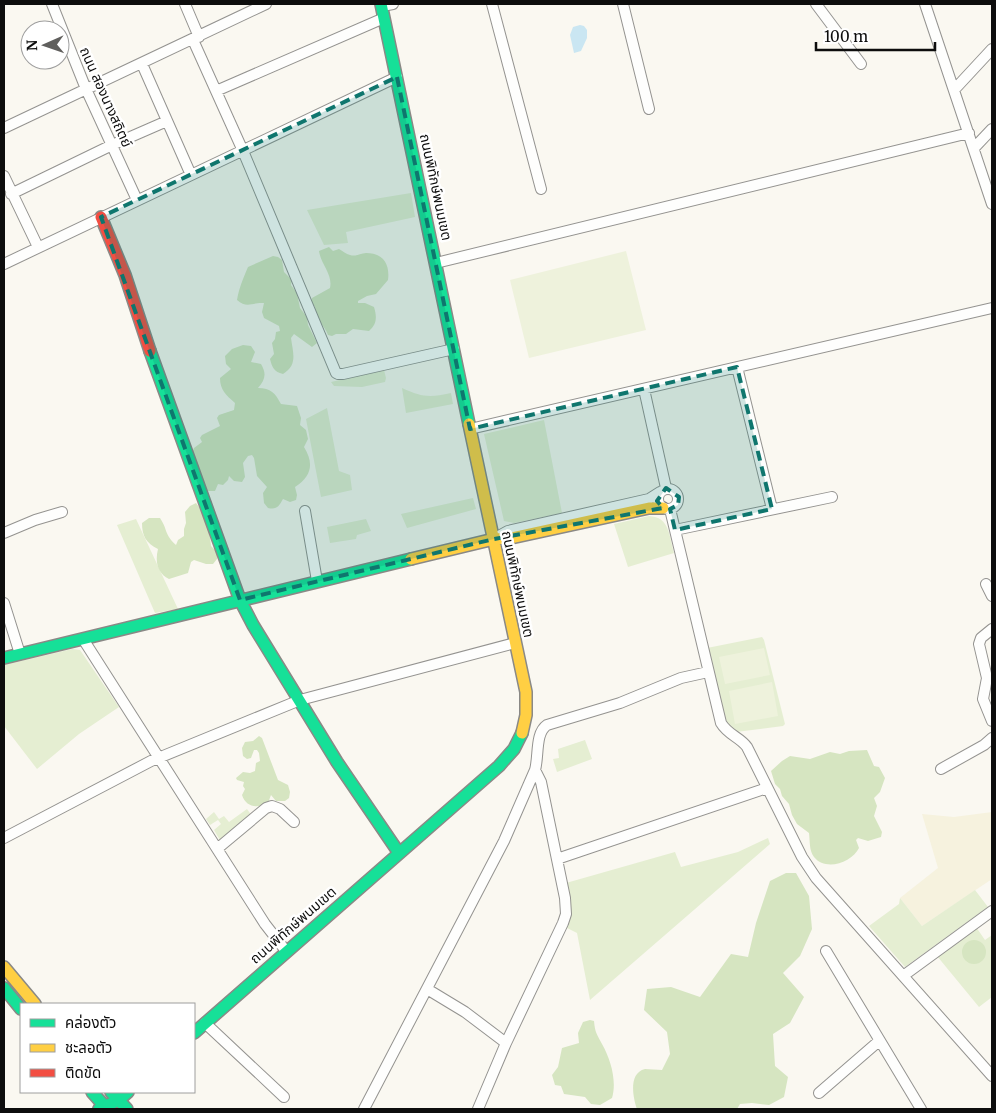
<svg xmlns="http://www.w3.org/2000/svg" width="996" height="1113" viewBox="0 0 996 1113" font-family="Merriweather,'Noto Sans Thai',serif">
<style>
.farmland{fill:#f6f2de}
.green{fill:#e5eed2}
.forest{fill:#d6e5c1}
.pitch{fill:#eef2dc}
.water{fill:#cae6f2}
.lines{fill:none;stroke-linecap:round;stroke-linejoin:round}
.street-casing{stroke:#949390;stroke-width:12}
.fast-casing{stroke:#8a8986;stroke-width:14}
.slow-casing{stroke:#8a8986;stroke-width:14}
.jam-casing{stroke:#8a8986;stroke-width:14}
.street{stroke:#fefefd;stroke-width:10}
.fast{stroke:#16e098;stroke-width:11}
.slow{stroke:#ffcf43;stroke-width:11}
.jam{stroke:#f24e42;stroke-width:11}
.marked{fill:#0f766e;fill-opacity:0.2;stroke:#0f766e;stroke-width:4;stroke-dasharray:10 6;stroke-linejoin:round}
.labels{text-anchor:middle;stroke-width:5;stroke-linejoin:round;paint-order:stroke}
.street-label{font-size:14px;fill:#0d0d0d;stroke:#fff}
</style>
<rect width="100%" height="100%" fill="#faf8f1"/>
<path class="farmland" d="M992,812V879L922,926L900,898L938,868L922,814L954,817Z"/>
<path class="green" d="M411,193L415,217L346,232L348,243L324,245L307,210Z
M384,370L386,378L385,382L362,387L334,386L331,382Z
M402,388C422,397 429,398 451,393L453,404L406,413Z
M327,408L339,471L350,475L352,490L321,497L306,419Z
M544,420L562,513L514,523L504,521L484,434Z
M473,498L476,509L407,528L401,514Z
M649,516C670,517 669,536 674,553L628,567L614,524Z
M136,519L178,609L155,613L117,525Z
M366,519L371,531L357,535L356,539L330,543L327,527Z
M762,637L764,640L785,724L783,726L736,732L727,724L707,648Z
M72,649L80,650L119,707L79,734L37,769L4,726V665Z
M585,740L592,759L557,772L553,759L559,758L558,749Z
M247,809L252,816L221,842L214,830L221,824L218,820L210,825L206,819L214,812L219,819L224,816L229,822Z
M768,838L770,844L590,1000L577,933L565,927L566,883L675,852L681,867L738,852Z
M975,890L988,907L905,967L869,926L899,904L900,898L922,926Z
M976,927L985,940L992,935V997L979,1007L937,956Z"/>
<path class="forest" d="M329,247L333,251L339,249C343,251 346,254 350,255C356,257 361,253 366,253C384,253 390,265 388,280L376,294L367,296L358,301V303H365L374,307C377,317 377,324 369,331L353,329L346,334H336L332,336L328,335C324,324 313,318 315,307L311,302L312,298L330,288C333,274 321,265 319,251Z
M273,256L278,257L282,260L284,272L292,280L291,285L297,293L300,308L307,317L308,325L317,343L312,347L294,334L291,338C293,353 298,365 283,374C274,372 272,367 270,359L274,354L272,343L275,339L276,332L280,331L279,326L264,318L262,312L264,303C253,302 247,309 237,300C239,288 243,279 248,267Z
M243,345L251,346L255,352L251,362L261,364C267,374 265,380 258,388C271,388 275,393 281,404L297,406L301,418L300,425L306,430L308,439L304,447C314,463 312,476 295,487L297,495L296,500L290,502L283,499C279,506 277,510 268,508L264,503L263,493L267,487L257,476L254,458L252,455L248,456L243,463L245,477L242,482L234,481L229,476L228,480L223,485L218,484L215,491H208L204,485L192,453L194,448L202,442L200,438L202,435L220,426L217,418L219,415L234,410L235,403C226,395 220,390 220,378L231,369L226,364L225,356L232,349Z
M196,503C205,514 210,532 211,546L217,552V559L213,564H206L194,560L191,562L188,573L169,579C157,573 155,561 158,549C146,543 142,536 142,523L149,518H160C168,530 164,534 176,545L178,540L184,536V529L186,523L185,512L190,506Z
M259,736L262,738L278,780L288,785L290,792L289,798L285,801H276L271,795L268,803C257,809 246,807 242,795L245,789L243,786L244,782L237,780L236,778L243,772L250,773L255,771L256,763L260,761L259,753L257,750H254L251,758L247,759L243,756L242,748L245,742L253,741Z
M867,750L874,766L879,767L885,778L880,792L874,798L877,806L874,816L882,832L881,837L868,841L858,838L856,840L859,848C852,862 826,872 814,857C809,851 810,841 809,833L797,824L792,815L789,804L782,796L780,789L775,784L771,771L782,761L790,756L810,759L830,752L840,754L849,751Z
M786,873H796L809,896L812,929L800,956L783,973L804,997L790,1023L773,1034L775,1066L788,1077L784,1097L769,1105L752,1103L740,1104L737,1109H637C633,1098 628,1073 645,1069C650,1069 657,1070 662,1070L670,1054L667,1032L644,1010L647,989L671,987L700,997L731,954L748,957L756,923L770,881Z
M962 952a12 12 0 1 1 24 0a12 12 0 1 1-24 0Z
M590,1020L594,1021C595,1033 597,1034 602,1044C611,1060 617,1081 612,1098L600,1105L591,1104L585,1097L564,1094L561,1086L555,1085L552,1075L558,1067L562,1048L579,1043L578,1033L583,1022Z"/>
<path class="pitch" d="M626,251L646,330L529,358L510,280Z
M764,648L770,675L725,684L719,657Z
M772,682L778,716L735,724L729,691Z"/>
<path class="water" d="M580,25L584,26L587,30V38L581,51L574,53L570,35L573,27Z"/>
<g class="lines">
<g class="street-casing">
<path id="street" d="M52,4L86,89L137,200
M185,4L199,37
M492,4L541,189
M623,4L649,109
M816,4L861,64
M925,4L992,204
M382,6L393,4
M193,40L243,151L336,373L338,374H343L454,349
M142,64L191,175
M954,90L992,49
M216,91L384,18
M4,128L266,4
M974,148L992,129
M4,176L38,247
M11,194L112,145L167,121
M436,263L969,133
M4,264L397,77
M737,367L772,509
M644,389L666,488
M470,429L992,308
M658 499a10 10 0 1 1 20 0a10 10 0 1 1-20 0Z
M670,509L721,723C728,735 740,737 747,747L802,857L816,878L992,1076
M305,511L317,581
M675,530L832,497
M4,533L35,520L62,512
M497,537L508,531L649,499L660,492
M986,584L992,596
M4,603L20,654
M992,629L981,638L979,644L987,678L983,699L992,721
M83,639L265,924L286,951
M941,769L984,745L992,738
M4,838L151,761L300,700L515,643
M217,849L266,808L272,806L280,809L294,822
M557,859L767,788
M826,951L921,1109
M903,976L992,911
M427,989L465,1012L506,1043
M205,1023L284,1097
M819,1093L879,1041
M364,1109L504,841L535,770C539,756 535,733 547,725L620,703L681,678L708,672
M478,1109L506,1043L563,923L566,914L565,898L541,782L535,770"/>
</g>
<g class="fast-casing">
<path id="fast" d="M381,4L469,424
M150,351L240,600L253,625L337,762L399,853
M4,658L411,559
M4,988L21,1009
M194,1033L499,766L514,749L522,733
M92,1092L107,1109
M111,1092L127,1109
M99,1109L119,1100L128,1092"/>
</g>
<g class="slow-casing">
<path id="slow" d="M469,424L526,692V715L522,733
M411,559L494,539L511,538L649,508H663
M4,967L35,1004"/>
</g>
<g class="jam-casing">
<path id="jam" d="M101,217L125,275L150,351"/>
</g>
<use href="#street" class="street"/>
<use href="#fast" class="fast"/>
<use href="#slow" class="slow"/>
<use href="#jam" class="jam"/>
</g>
<path class="marked" d="M397,77L470,429L737,367L772,509L675,530L670,509L678,505L679,497L666,488L657,501L663,508L494,539L240,600L101,217Z"/>
<g class="labels">
<g class="street-label">
<text transform="translate(106 97) rotate(66)" y="5">ถนน สองนางสถิตย์</text>
<text transform="translate(436 187) rotate(78)" y="5">ถนนพิทักษ์พนมเขต</text>
<text transform="translate(518 584) rotate(78)" y="5">ถนนพิทักษ์พนมเขต</text>
<text transform="translate(293 925) rotate(-41)" y="5">ถนนพิทักษ์พนมเขต</text>
</g>
</g>
<rect width="996" height="1113" fill="none" stroke="#0d0d0d" stroke-width="10"/>
<rect x="20" y="1003" width="175" height="90" fill="#ffffff" stroke="#9e9e9e"/>
<rect x="30" y="1019" width="25" height="8" fill="#16e098" stroke="#9e9e9e"/>
<text x="65" y="1028" font-size="15" fill="#0d0d0d">คล่องตัว</text>
<rect x="30" y="1044" width="25" height="8" fill="#ffcf43" stroke="#9e9e9e"/>
<text x="65" y="1053" font-size="15" fill="#0d0d0d">ชะลอตัว</text>
<rect x="30" y="1069" width="25" height="8" fill="#f24e42" stroke="#9e9e9e"/>
<text x="65" y="1078" font-size="15" fill="#0d0d0d">ติดขัด</text>
<g transform="translate(45 45) rotate(268)"><circle r="24" fill="#ffffff" stroke="#9e9e9e"/>
<path d="M0-4L9 19L0 12L-9 19Z" fill="#605f5d"/>
<text y="-8" font-size="14" font-weight="bold" text-anchor="middle" fill="#0d0d0d">N</text>
</g>
<path d="M816 42v8h119v-8" fill="none" stroke="#0d0d0d" stroke-width="2.5"/>
<text x="824" y="42" font-size="15" fill="#0d0d0d" stroke="#ffffff" stroke-width="4" paint-order="stroke">100 m</text>
</svg>
